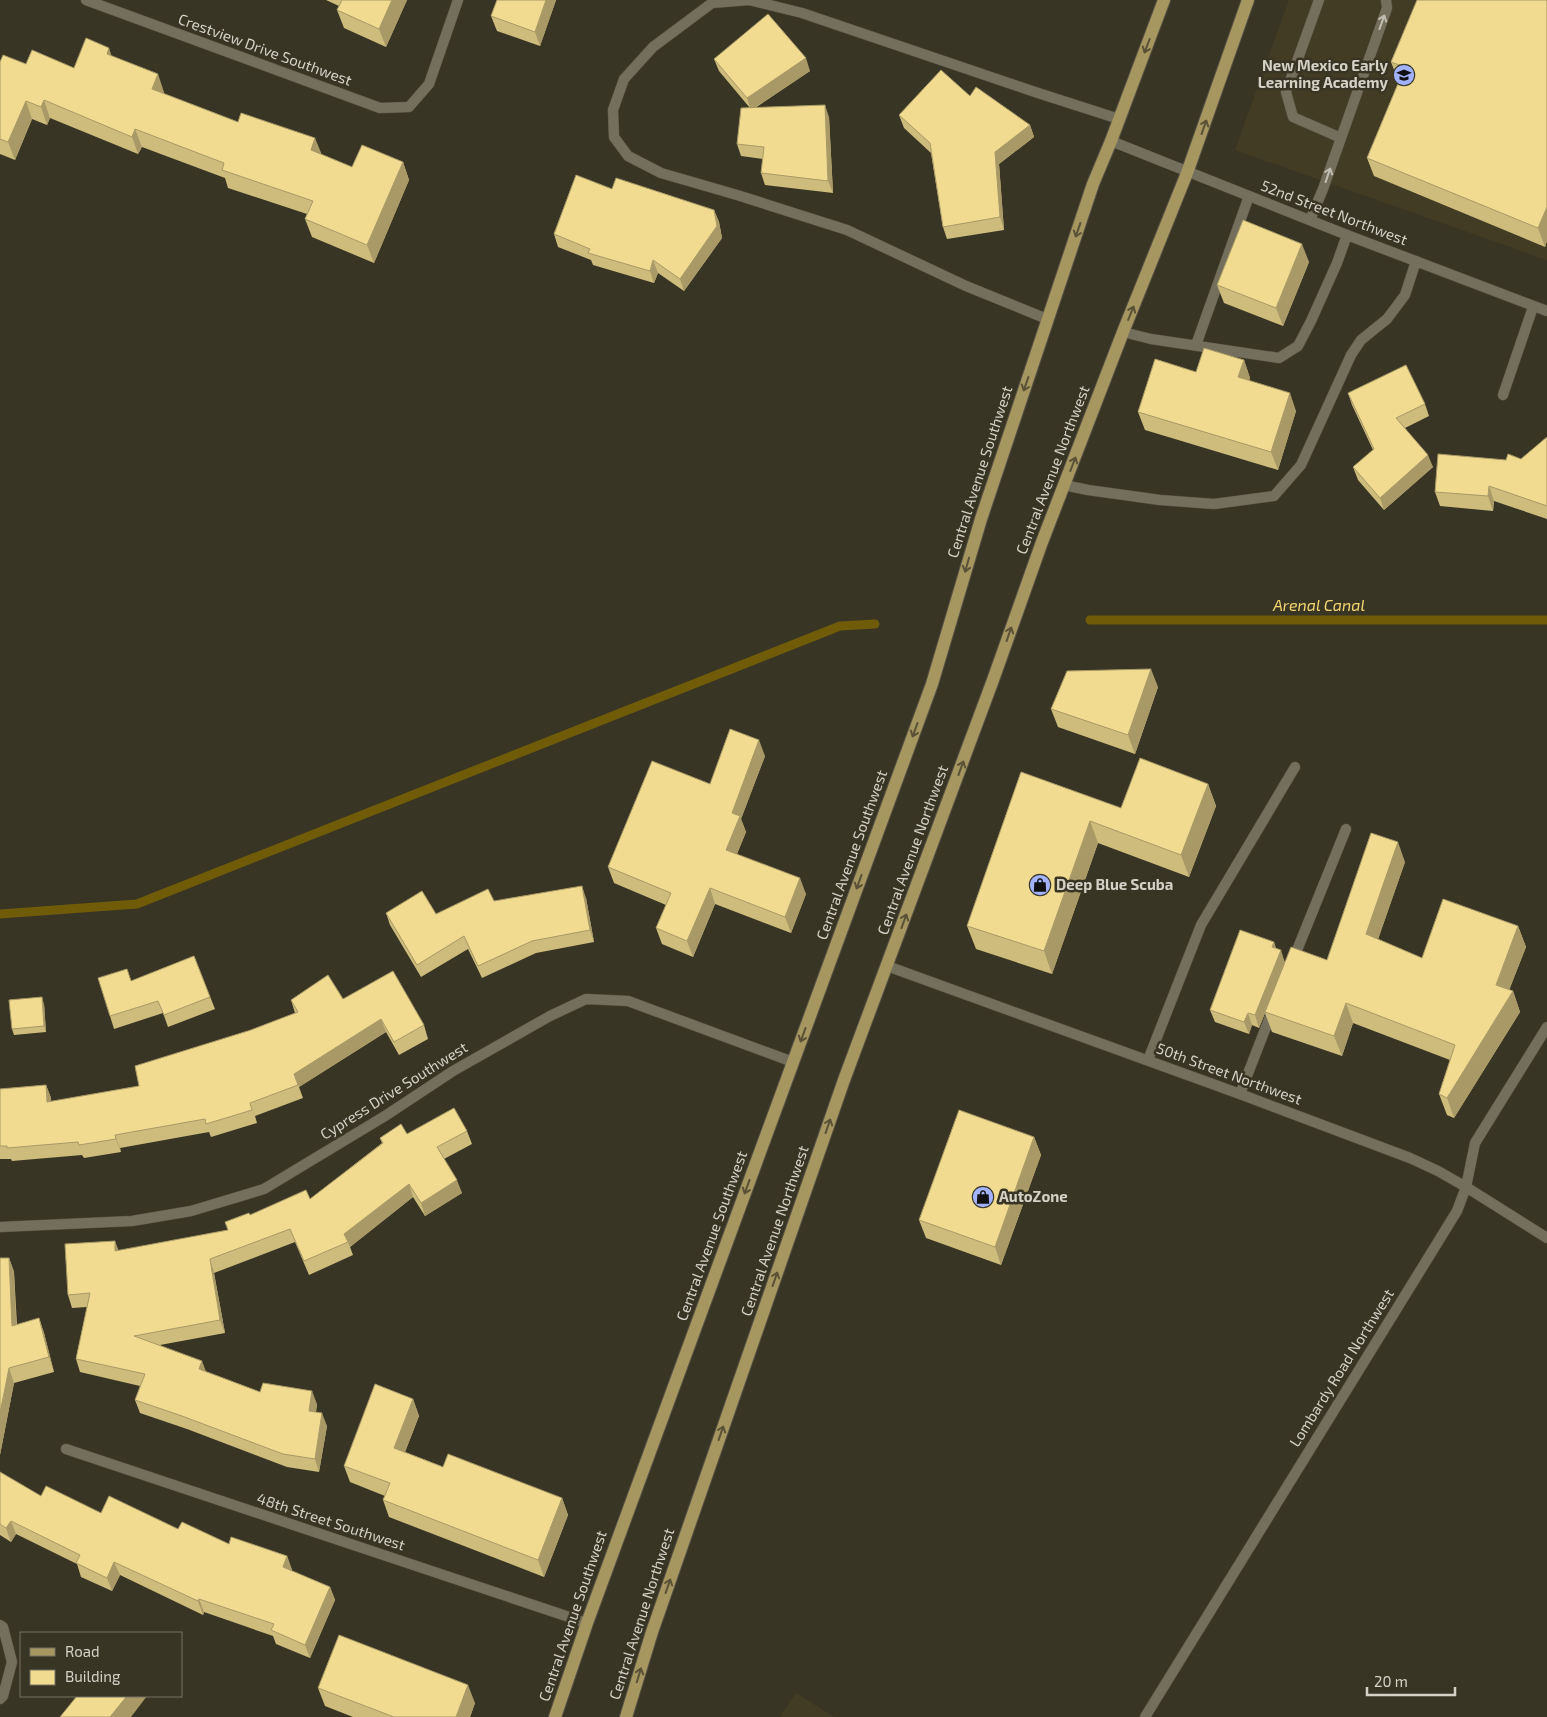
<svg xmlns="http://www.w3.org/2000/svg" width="1547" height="1717" viewBox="0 0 1547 1717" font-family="'Exo 2',sans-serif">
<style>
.built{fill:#433c25}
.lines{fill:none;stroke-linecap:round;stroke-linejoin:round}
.stream{stroke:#705c08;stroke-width:9}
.service-casing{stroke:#575244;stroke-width:11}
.minor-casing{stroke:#575244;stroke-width:11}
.primary-casing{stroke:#575244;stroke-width:14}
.service{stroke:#746f5c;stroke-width:10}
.minor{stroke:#746f5c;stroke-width:10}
.primary{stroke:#a69761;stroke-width:12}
.wall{fill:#cebc7d}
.shaded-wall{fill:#a89966}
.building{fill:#f0db91;stroke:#a89966}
.oneway{stroke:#c1bdb2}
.oneway2{stroke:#5a5236}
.labels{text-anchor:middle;stroke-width:5;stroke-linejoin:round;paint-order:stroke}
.street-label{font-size:15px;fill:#d4d1c7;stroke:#393524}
.poi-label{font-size:15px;font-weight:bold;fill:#d4d1c7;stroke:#393524;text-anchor:start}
.water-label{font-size:16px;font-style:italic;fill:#f1d56f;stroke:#393524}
</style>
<rect width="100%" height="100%" fill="#393524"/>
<path class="built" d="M1289,0H1547V260L1235,150Z
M796,1693L834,1717H780Z"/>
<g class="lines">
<path class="stream" d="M1090,620H1547
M0,914L137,904L840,626L875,624"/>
<g class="service-casing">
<path id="service" d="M749,0L712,3L653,47L624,79L613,110L614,137L628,156L661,173L737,195L847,230L966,286L1047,319
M749,0L802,13L1035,92L1119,119
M1319,0L1286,92L1293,117L1341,138
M1310,220L1323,189L1387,8L1386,0
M1123,332L1151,339L1279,358L1298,346L1311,321L1337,263L1347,235
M1196,345L1249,196
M1064,485L1088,490L1160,500L1214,504L1274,496L1301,465L1351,355L1361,340L1387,319L1405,295L1416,261
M1293,960L1346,829
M1148,1060L1201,925L1295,767
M1240,1094L1273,1009"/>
</g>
<g class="minor-casing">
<path id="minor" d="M86,0L380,108L409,107L429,84L458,0
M1111,141L1347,235L1547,311
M1503,395L1533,307
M887,966L1240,1094L1410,1158L1438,1171L1466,1187L1547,1238
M0,1227L132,1221L191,1211L264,1189L385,1116L453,1071L550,1016L586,999L628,1001L793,1062
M66,1449L587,1623
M0,1625L3,1627L12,1662L3,1696L0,1699
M1145,1717L1457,1211L1466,1187L1475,1143L1547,1027"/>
</g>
<g class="primary-casing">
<path id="primary" d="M555,1717L587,1623L932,684L981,519L1093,184L1111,141L1164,0
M626,1717L652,1632L844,1080L993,680L1042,542L1123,332L1187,173L1248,0"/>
</g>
<use href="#service" class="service"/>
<use href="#minor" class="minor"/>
<use href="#primary" class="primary"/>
</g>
<path class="wall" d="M326,0H407L386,47L344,28L337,10L339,6Z
M497,0H556L540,46L497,31L491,16Z
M1547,0V241L1545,247L1374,176L1367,158L1399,81L1398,80L1391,62Z
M112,56L164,92V94L321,154L352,167L403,162L409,180L374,263L312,237L305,219L307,214L228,188L225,178L142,147L138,154L50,118L47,125L32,119L15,160L0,154V62L74,68Z
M714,59L810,71L755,108L829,117L833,193L765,185L761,173L763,159L741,156L737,144L750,108L719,71Z
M970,96L1030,125L1034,137L999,164L1004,230L947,239L943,227L931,153L904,128L899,115Z
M714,210L719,222L722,238L684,291L658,273L654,283L593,265L591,260L558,247L554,234Z
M1309,262L1283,326L1224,303L1217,285Z
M1244,360L1250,378L1249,380L1296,411L1278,470L1145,430L1138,412L1196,372Z
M1348,393L1425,404L1429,416L1405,428L1433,467L1384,510L1358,480L1353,467L1373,450L1352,405Z
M1547,437V519L1494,501L1493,511L1440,506L1435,492L1506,460L1521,459Z
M1158,687L1135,754L1058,727L1051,709Z
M765,756L741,819L746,832L737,854L806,894L791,933L715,904L693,957L662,944L656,928L666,905L614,883L608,867L710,784Z
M1021,772L1121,808L1208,784L1216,806L1189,877L1098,843L1052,974L976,949L967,926Z
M1405,862L1378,939L1422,958L1518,926L1526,947L1509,990L1513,991L1520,1012L1454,1118L1447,1115L1439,1094L1450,1060L1353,1023L1342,1056L1272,1032L1265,1013L1259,1028L1252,1025L1249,1034L1215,1022L1210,1010L1274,942L1276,949L1285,962L1327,960Z
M586,898L594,942L536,953L482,978L468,949L421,977L390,925L386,913L436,914L494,901Z
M194,956L215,1009L168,1027L163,1013L114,1029L110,1016L127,969L131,981Z
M343,999L424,1025L428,1039L399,1055L386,1032L299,1087L303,1098L255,1116L257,1123L211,1137L209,1132L120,1148L121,1152L84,1158L82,1155L12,1161L11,1159H0V1089L46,1085L51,1098V1102L139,1086L251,1030L295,1013L291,1000Z
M44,1004L46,1032L14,1035L12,1029Z
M467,1131L472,1144L444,1159L462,1193L425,1216L413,1197L350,1247L353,1255L309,1275L295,1242L214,1273L225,1333L160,1345L207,1372L260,1392L317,1404L316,1412L327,1426L319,1472L287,1467L187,1429L140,1413L135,1400L140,1386L80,1372L76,1359L87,1307L72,1308L68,1295L119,1251L228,1230L250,1215L310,1199L382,1143L380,1138L407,1134Z
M1034,1137L1041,1155L1001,1265L926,1238L919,1220Z
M9,1258L14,1272L17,1325L39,1318L44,1333L54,1372L14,1383L0,1455Z
M413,1399L419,1416L405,1452L443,1467L562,1498L568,1515L544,1577L389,1517L383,1500L385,1496L350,1482L344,1466Z
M0,1472L41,1496L101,1513L178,1529L229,1544L287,1556L292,1570V1571L330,1587L335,1600L310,1658L276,1644L273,1636L204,1612L203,1615L120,1575L112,1591L81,1577L77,1564L16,1534L11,1542L0,1535Z
M318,1688L475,1703L470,1717H353L325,1706Z"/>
<path class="shaded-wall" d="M392,0H407L386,47L379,29Z
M546,0H556L540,46L535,32Z
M109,48L115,66L107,54Z
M806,58L810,71L751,110L747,98Z
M158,74L164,92L158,107L152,89Z
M44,100L50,118L47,125L41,107Z
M26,101L32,119L15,160L8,142Z
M825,105L829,117L833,193L828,181Z
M1030,125L1034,137L999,164L1004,230L1000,217L995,152Z
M135,129L142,147L138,154L132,137Z
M315,138L322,155L311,150Z
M403,162L409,180L374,263L367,245Z
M1547,207V241L1545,247L1538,228Z
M714,210L719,222L722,238L684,291L680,279Z
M1302,244L1309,262L1283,326L1276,308Z
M653,260L658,273L654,283L650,271Z
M1244,360L1250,378L1245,395L1238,377Z
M1290,393L1296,411L1278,470L1271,452Z
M1428,455L1433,467L1384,510L1380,498Z
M1489,486L1494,501L1493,511L1488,496Z
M1151,669L1158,687L1135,754L1128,735Z
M759,740L765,756L741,819L746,832L732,866L726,850L732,813Z
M1208,784L1216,806L1189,877L1181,855Z
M1090,821L1098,843L1052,974L1044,951Z
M1398,842L1405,862L1373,954L1366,934Z
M800,878L806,894L791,933L785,917Z
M582,886L586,898L594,942L590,930Z
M710,888L715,904L693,957L687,941Z
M1518,926L1526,947L1503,1006L1496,985Z
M1274,942L1278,955L1272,947Z
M1281,950L1285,963L1259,1028L1255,1015Z
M1513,991L1520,1012L1454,1118L1447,1098Z
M42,997L44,1004L46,1032L44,1026Z
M1346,1003L1353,1023L1342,1056L1334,1036Z
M1248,1013L1252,1025L1249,1034L1244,1022Z
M381,1019L386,1032L299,1087L294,1074Z
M46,1085L51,1098L52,1116L47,1102Z
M115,1135L120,1148L121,1152L116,1139Z
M1034,1137L1041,1155L1001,1265L995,1247Z
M457,1180L462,1193L425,1216L421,1203Z
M409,1184L413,1197L350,1247L344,1234Z
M115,1241L120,1254L115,1251Z
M9,1258L14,1272L17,1340L12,1326Z
M210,1259L214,1273L225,1333L220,1320Z
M39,1318L44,1333L54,1372L49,1357Z
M202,1361L207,1374L199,1369Z
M9,1368L14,1383L0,1455V1413Z
M312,1391L317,1404L314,1424L309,1411Z
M413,1399L419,1416L400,1465L394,1448Z
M322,1413L327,1426L319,1472L315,1459Z
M562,1498L568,1515L544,1577L538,1560Z
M11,1521L16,1534L11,1542L6,1528Z
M287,1556L292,1570L288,1581L283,1567Z
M114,1562L120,1575L112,1591L107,1578Z
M330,1587L335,1600L310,1658L305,1645Z
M199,1599L204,1612L203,1615L198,1601Z
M468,1685L475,1703L470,1717H456Z
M127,1696H147L131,1717H110Z"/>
<path class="building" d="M342,0H392L379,29L337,10Z
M497,0H546L535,32L491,16Z
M1417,0H1547V207L1538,228L1367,158L1405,67L1391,62Z
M768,14L806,58L747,98L714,59Z
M86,38L109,48L107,54L158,74L152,89L238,122L241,113L315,138L311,150L352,167L362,145L403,162L367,245L305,219L313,201L222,170L224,163L135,129L132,137L44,100L41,107L26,101L8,142L0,139V62L3,55L26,64L32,50L74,68Z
M941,70L970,96L976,87L1030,125L995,152L1000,217L943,227L930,143L899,115Z
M825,105L828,181L761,173L764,147L737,144L741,108Z
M576,175L612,189L616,178L714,210L717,226L680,279L653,260L650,271L588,253L590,249L554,234Z
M1243,220L1302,244L1276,308L1217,285Z
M1204,348L1244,360L1238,377L1290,393L1271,452L1138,412L1155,359L1196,372Z
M1406,365L1425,404L1396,418L1428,455L1380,498L1353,467L1374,449L1348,393Z
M1547,437V506L1489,486L1488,496L1435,492L1438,454L1506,460L1508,454L1521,459Z
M1151,669L1128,735L1051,709L1067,671Z
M730,729L759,740L732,813L740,816L726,850L800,878L785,917L710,888L687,941L656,928L671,893L608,867L652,761L710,784Z
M1140,758L1208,784L1181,855L1090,821L1044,951L967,926L1021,772L1121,808Z
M1371,833L1398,842L1366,934L1422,958L1443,899L1518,926L1496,985L1513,991L1447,1098L1439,1094L1455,1045L1346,1003L1334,1036L1265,1012L1291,947L1327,960Z
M582,886L590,930L532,941L478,966L464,936L417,965L386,913L422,891L436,914L488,889L494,901Z
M1240,930L1274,942L1272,947L1281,950L1255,1015L1248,1013L1244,1022L1210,1010Z
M194,956L210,997L164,1015L158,1001L110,1016L98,978L127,969L131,981Z
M393,971L424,1025L394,1042L381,1019L294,1074L298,1085L250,1103L252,1110L206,1124L205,1119L115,1135L116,1139L79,1145L78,1142L7,1148V1146H0V1089L46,1085L47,1102L139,1086L135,1066L251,1030L298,1012L291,1000L328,975L343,999Z
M42,997L44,1026L12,1029L9,1000Z
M454,1108L467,1131L437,1147L457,1180L421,1203L409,1184L344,1234L348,1242L304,1261L290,1229L210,1259L220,1320L134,1336L202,1361L199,1369L260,1392L263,1383L312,1391L309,1411L322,1413L315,1459L283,1454L182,1416L135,1400L145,1374L76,1359L90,1293L68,1295L65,1244L115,1241V1251L228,1230L225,1222L249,1213L250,1215L306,1190L310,1199L383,1143L380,1138L401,1124L407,1134Z
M959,1110L1034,1137L995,1247L919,1220Z
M0,1258H9L12,1326L39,1318L49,1357L9,1368L0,1413Z
M375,1384L413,1399L394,1448L443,1467L448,1454L562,1498L538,1560L383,1500L390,1483L344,1466Z
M0,1472L41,1496L46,1486L101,1513L109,1496L178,1529L182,1522L229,1544L231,1537L287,1556L283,1567L330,1587L305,1645L271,1630L274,1624L199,1599L198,1601L114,1562L107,1578L76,1563L80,1555L11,1521L6,1528L0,1524Z
M339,1635L468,1685L456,1717H394L318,1688Z
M77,1696H127L110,1717H60Z"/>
<defs><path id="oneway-shaft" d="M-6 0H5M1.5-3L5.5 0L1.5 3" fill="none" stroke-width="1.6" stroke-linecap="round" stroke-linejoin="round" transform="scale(1.25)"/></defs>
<g class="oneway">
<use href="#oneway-shaft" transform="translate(1382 22) rotate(-70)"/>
<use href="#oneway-shaft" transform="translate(1328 175) rotate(-71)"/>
</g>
<g class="oneway2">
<use href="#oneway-shaft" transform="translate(1147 46) rotate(111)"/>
<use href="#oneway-shaft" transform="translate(1204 127) rotate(-71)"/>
<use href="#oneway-shaft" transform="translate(1078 230) rotate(109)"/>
<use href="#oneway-shaft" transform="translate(1131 313) rotate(-68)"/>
<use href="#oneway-shaft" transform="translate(1026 384) rotate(109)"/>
<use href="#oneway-shaft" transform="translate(1073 464) rotate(-69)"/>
<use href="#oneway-shaft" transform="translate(967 565) rotate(106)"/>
<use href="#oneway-shaft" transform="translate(1009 634) rotate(-71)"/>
<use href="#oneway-shaft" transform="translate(915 730) rotate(110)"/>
<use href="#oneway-shaft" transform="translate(961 768) rotate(-70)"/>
<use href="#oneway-shaft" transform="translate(859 882) rotate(110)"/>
<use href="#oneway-shaft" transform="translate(904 921) rotate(-70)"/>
<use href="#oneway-shaft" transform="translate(803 1035) rotate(110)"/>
<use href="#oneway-shaft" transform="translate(828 1126) rotate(-71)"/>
<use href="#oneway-shaft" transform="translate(747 1187) rotate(110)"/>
<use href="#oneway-shaft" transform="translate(775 1279) rotate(-71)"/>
<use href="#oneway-shaft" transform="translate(721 1433) rotate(-71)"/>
<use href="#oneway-shaft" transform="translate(668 1586) rotate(-71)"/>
<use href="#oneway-shaft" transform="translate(639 1675) rotate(-73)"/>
</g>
<defs>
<g id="school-disc" transform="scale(1.125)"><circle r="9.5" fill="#a2b2fd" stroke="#393524"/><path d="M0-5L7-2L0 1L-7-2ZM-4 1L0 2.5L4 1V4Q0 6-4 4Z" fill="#111"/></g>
<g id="shop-disc" transform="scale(1.125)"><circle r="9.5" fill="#a2b2fd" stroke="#393524"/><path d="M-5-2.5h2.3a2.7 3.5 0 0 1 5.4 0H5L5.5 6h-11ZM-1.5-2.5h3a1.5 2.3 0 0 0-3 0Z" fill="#111"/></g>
</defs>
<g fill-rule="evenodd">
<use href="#school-disc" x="1404" y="75"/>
<use href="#shop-disc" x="1040" y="885"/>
<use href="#shop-disc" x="983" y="1197"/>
</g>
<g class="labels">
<g class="street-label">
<text transform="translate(265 50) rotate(20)" y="5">Crestview Drive Southwest</text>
<text transform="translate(1334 213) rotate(21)" y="5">52nd Street Northwest</text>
<text transform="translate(1053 470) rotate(-69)" y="5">Central Avenue Northwest</text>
<text transform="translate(980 472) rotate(-72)" y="5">Central Avenue Southwest</text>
<text transform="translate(913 850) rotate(-70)" y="5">Central Avenue Northwest</text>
<text transform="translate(852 855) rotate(-70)" y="5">Central Avenue Southwest</text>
<text transform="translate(1229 1074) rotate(20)" y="5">50th Street Northwest</text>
<text transform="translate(394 1091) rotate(-32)" y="5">Cypress Drive Southwest</text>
<text transform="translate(775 1231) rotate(-71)" y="5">Central Avenue Northwest</text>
<text transform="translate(712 1236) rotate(-70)" y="5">Central Avenue Southwest</text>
<text transform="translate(1342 1368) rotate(-58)" y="5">Lombardy Road Northwest</text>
<text transform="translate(331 1522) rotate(18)" y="5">48th Street Southwest</text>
<text transform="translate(642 1614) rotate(-72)" y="5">Central Avenue Northwest</text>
<text transform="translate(573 1616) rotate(-71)" y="5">Central Avenue Southwest</text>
</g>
<g class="poi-label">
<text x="1388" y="71" text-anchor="end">New Mexico Early<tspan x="1388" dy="17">Learning Academy</tspan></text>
<text x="1056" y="890">Deep Blue Scuba</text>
<text x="999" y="1202">AutoZone</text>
</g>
<g class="water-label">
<text x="1319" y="611">Arenal Canal</text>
</g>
</g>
<rect x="20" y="1632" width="162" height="65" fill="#393524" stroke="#777365"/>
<rect x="30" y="1648" width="25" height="8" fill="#a69761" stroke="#777365"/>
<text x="65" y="1657" font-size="15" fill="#d4d1c7">Road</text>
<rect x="30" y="1670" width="25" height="15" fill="#f0db91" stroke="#777365"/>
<text x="65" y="1682" font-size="15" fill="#d4d1c7">Building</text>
<path d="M1367 1687v8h88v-8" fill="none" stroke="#d4d1c7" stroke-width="2.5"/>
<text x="1374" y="1687" font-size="15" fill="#d4d1c7" stroke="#393524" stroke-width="4" paint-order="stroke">20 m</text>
</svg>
